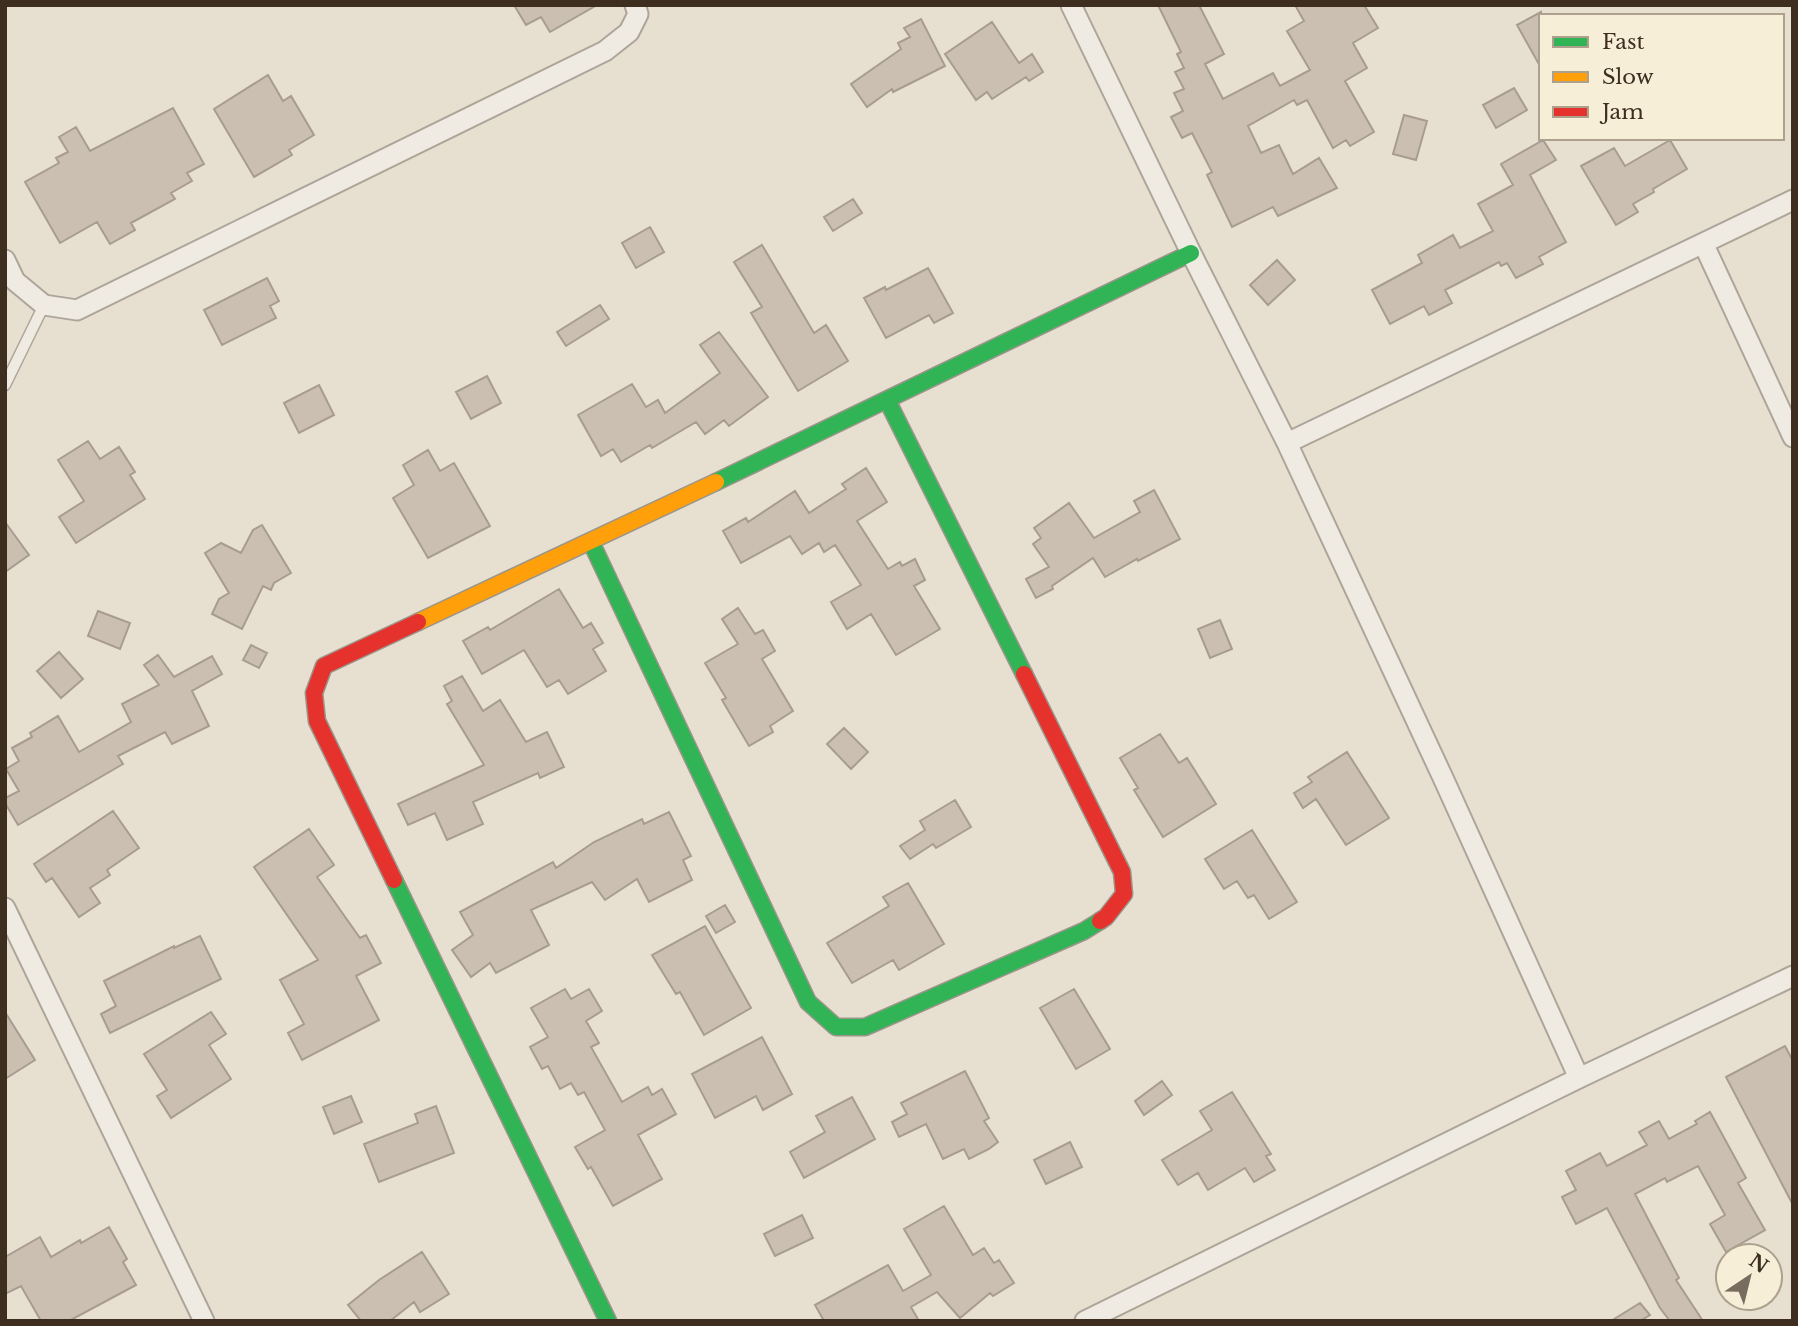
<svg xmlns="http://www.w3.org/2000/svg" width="1798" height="1326" viewBox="0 0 1798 1326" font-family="'Libre Baskerville',serif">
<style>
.building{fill:#cbbfb2;stroke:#a89c90;stroke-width:2}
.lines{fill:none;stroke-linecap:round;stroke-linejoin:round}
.lane-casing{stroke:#ada599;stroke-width:13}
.street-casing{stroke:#ada599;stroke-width:23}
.fast-casing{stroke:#9c958a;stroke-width:19}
.slow-casing{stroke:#9c958a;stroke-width:19}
.jam-casing{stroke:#9c958a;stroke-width:19}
.lane{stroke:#efebe3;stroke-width:10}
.street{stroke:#efebe3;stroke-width:19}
.fast{stroke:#30b455;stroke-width:16}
.slow{stroke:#ff9f0a;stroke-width:16}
.jam{stroke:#e5322d;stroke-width:16}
</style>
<rect width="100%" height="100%" fill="#e7e0d1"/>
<path class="building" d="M514,5H597L550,32L541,17L526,25Z
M1158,5H1199L1224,54L1205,64L1223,99L1273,73L1280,86L1310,70L1287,31L1304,21L1295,5H1364L1378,28L1353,43L1367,68L1345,81L1374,132L1350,146L1346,140L1333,148L1307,100L1297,105L1294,100L1248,126L1261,153L1279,145L1293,174L1319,158L1337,188L1278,216L1273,207L1232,227L1207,175L1212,172L1192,133L1182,138L1171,117L1183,111L1174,93L1184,89L1175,72L1184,68L1177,54L1181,52Z
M1541,12V68L1517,25Z
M921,19L945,66L893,92L892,89L867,107L851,84L901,49L898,43L910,37L904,28Z
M992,22L1019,63L1032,54L1043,72L1029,81L1026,77L992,99L987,92L976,100L945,54Z
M268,75L283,101L291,96L314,135L289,150L292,155L254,177L214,109Z
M1514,88L1527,110L1496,128L1483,105Z
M173,108L204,164L187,173L192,181L171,193L175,199L131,223L135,230L110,244L97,222L60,243L25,182L59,163L56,158L68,152L59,137L76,127L90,151Z
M1404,115L1427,121L1416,160L1393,154Z
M1543,140L1556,160L1530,175L1566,242L1539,257L1543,264L1516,278L1507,263L1501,266L1499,262L1445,290L1452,303L1429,315L1424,306L1390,324L1372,290L1422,263L1418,255L1453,235L1460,248L1493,231L1478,204L1513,185L1501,164Z
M1670,140L1687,169L1653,189L1654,192L1633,204L1638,212L1616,225L1581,166L1614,148L1625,166Z
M853,199L862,213L833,231L824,217Z
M650,227L664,252L636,268L622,243Z
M762,245L814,333L826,325L848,361L798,391L751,313L762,307L734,262Z
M1277,260L1295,280L1268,305L1250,285Z
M928,268L953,313L934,323L929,315L886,338L864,298L885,287L886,290Z
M267,278L279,301L270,306L276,318L222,345L204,310Z
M600,305L609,319L566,346L557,332Z
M719,332L768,397L729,426L724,420L705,434L696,422L652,448L650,445L621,462L613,449L601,456L578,415L632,384L646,407L658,400L665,413L720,373L700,345Z
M487,376L501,403L471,419L456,392Z
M319,385L334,415L299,433L284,403Z
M88,441L100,459L119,447L135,472L130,475L145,499L76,543L59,517L84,501L58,460Z
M428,450L440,471L454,463L490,526L428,558L393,498L414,485L403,465Z
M866,468L887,502L857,521L888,569L900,562L902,566L915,559L925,580L914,586L940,629L896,655L871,614L847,629L831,602L861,585L835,545L824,552L819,543L802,554L790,536L741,563L723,531L746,518L748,522L795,491L809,513L846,489L842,484Z
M1154,490L1180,539L1138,561L1137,559L1105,577L1093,558L1052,586L1053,589L1036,598L1026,579L1049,567L1033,544L1041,538L1034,528L1069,503L1094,538L1140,512L1134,501Z
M5,522L29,555L5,572Z
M262,525L291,573L274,583L271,590L263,586L242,629L212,614L219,599L229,593L205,553L221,543L241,553L253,530Z
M559,589L583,628L591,623L603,643L593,649L606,671L568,694L559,680L547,687L524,650L482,674L463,641L488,627L490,630Z
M738,608L755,634L763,630L775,651L762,659L793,711L770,726L773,732L749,746L722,700L726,698L705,663L738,644L722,619Z
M98,611L130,623L120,649L88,636Z
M1220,620L1232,649L1210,658L1198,629Z
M251,645L267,653L259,668L243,660Z
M59,652L83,679L61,698L37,671Z
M158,655L174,677L212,656L222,674L192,691L209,726L172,744L165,732L118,756L123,764L18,825L5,803V798L19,791L6,769L19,761L12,748L32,737L30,733L58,716L79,752L131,722L122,704L159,685L144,665Z
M462,676L483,711L500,700L526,742L547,732L564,767L540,778L538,773L473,802L483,824L447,840L435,813L408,825L398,804L484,765L447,704L452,701L444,686Z
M844,728L868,752L851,769L827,744Z
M1160,734L1179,763L1187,758L1216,804L1163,837L1134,790L1138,788L1120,758Z
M1347,752L1389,818L1346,845L1316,799L1303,808L1294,793L1312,782L1308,777Z
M955,800L971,827L936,848L933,844L910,859L900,846L925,830L920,821Z
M113,811L139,848L107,870L110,875L90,888L100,903L79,917L52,878L46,882L34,864Z
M669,812L691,856L683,860L692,880L649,902L637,879L605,900L592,882L531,910L549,945L496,973L490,963L471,977L452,950L473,935L460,912L553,862L556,868L594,842L642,819L644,824Z
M309,829L334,865L317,877L360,938L366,935L381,963L356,976L379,1020L302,1060L288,1033L304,1024L280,980L318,960L254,867Z
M1252,830L1297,902L1269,919L1254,895L1248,898L1237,881L1224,889L1205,859Z
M908,883L944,944L899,970L893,960L852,983L827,943L889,906L883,897Z
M725,905L735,922L716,933L706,916Z
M705,926L751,1008L704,1035L680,992L676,994L652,955Z
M200,936L221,979L110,1033L101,1014L116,1006L104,981L174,946V948Z
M565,989L571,999L589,989L602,1011L586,1021L599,1043L591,1047L622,1102L648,1087L652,1095L662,1089L676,1114L638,1135L662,1179L613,1206L591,1167L588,1169L575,1147L605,1130L584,1092L578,1095L571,1083L560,1089L548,1066L542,1069L530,1047L548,1037L531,1008Z
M1074,989L1110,1049L1076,1069L1040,1008Z
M5,1012L35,1060L5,1079Z
M211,1012L226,1034L209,1045L231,1079L171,1118L157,1096L167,1090L144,1054Z
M762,1037L792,1094L763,1110L756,1096L715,1118L692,1074Z
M1785,1046L1793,1061V1205L1726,1077Z
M965,1071L989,1118L984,1121L998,1142L989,1149L969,1159L964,1149L943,1159L926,1124L899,1137L892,1122L907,1114L901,1103Z
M1162,1081L1172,1095L1144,1115L1135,1101Z
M1232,1092L1271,1154L1266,1156L1275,1170L1254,1182L1245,1168L1208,1190L1198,1173L1178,1185L1162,1160L1212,1130L1200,1111Z
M351,1096L362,1122L334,1134L323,1107Z
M852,1097L875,1139L804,1178L790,1152L825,1132L816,1116Z
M436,1106L454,1153L379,1182L364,1144L418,1123L415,1114Z
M1710,1112L1746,1178L1738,1183L1765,1230L1726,1252L1710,1224L1725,1215L1698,1166L1667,1182L1665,1178L1635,1194L1679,1278L1676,1280L1703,1321H1670L1660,1308L1607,1208L1576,1224L1562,1197L1576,1190L1566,1171L1600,1153L1607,1166L1647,1145L1639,1132L1659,1121L1669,1139L1697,1124L1695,1121Z
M1070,1142L1082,1167L1046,1184L1034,1160Z
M944,1206L973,1255L984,1248L994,1263L999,1260L1014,1283L993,1296L990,1293L960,1318L937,1292L911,1307L919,1321H824L815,1305L888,1265L903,1291L931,1275L904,1229Z
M802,1215L813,1238L775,1256L764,1234Z
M109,1227L127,1259L123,1262L136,1285L69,1321H41L21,1286L5,1294V1257L40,1237L51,1257L80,1240L81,1243Z
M422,1252L449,1294L420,1312L414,1302L390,1321H361L348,1305L379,1280Z
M1640,1303L1650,1315L1640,1321H1611Z"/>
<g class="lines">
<g class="lane-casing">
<path id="lane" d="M5,385L44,305"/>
</g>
<g class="street-casing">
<path id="street" d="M1071,5L1191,253L1287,443L1444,780L1579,1078
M1704,245L1793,437
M5,260L15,281L44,305L77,310L605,51L629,32L638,14L635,5
M1287,443L1793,200
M5,908L204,1321
M1085,1321L1579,1078L1793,976"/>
</g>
<g class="fast-casing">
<path id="fast" d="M887,400L1024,674
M716,482L1191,253
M591,542L808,1002L836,1027H865L1084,931L1100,921
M394,880L608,1321"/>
</g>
<g class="slow-casing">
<path id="slow" d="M418,622L716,482"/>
</g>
<g class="jam-casing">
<path id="jam" d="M1024,674L1122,872L1124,894L1106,917L1100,921
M394,880L317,721L314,693L324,666L418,622"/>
</g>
<use href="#lane" class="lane"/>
<use href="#street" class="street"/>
<use href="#fast" class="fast"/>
<use href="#slow" class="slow"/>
<use href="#jam" class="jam"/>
</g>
<rect width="1798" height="1326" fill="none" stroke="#3d2e20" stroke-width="14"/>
<rect x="1539" y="14" width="245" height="126" fill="#f7eed8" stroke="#ada18e" stroke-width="2"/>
<rect x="1553" y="37" width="35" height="10" fill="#30b455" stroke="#ada18e" stroke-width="2"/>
<text x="1602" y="49" font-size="21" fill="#3d2e20">Fast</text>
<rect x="1553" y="72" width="35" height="10" fill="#ff9f0a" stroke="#ada18e" stroke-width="2"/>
<text x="1602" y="84" font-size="21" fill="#3d2e20">Slow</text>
<rect x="1553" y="107" width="35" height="10" fill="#e5322d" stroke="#ada18e" stroke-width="2"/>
<text x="1602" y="119" font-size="21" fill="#3d2e20">Jam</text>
<g transform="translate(1749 1277) rotate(35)"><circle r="33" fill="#f7eed8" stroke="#ada18e" stroke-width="2"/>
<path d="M0-5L12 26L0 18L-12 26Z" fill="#786c5e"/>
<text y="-10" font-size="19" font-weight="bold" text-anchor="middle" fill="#3d2e20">N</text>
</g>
</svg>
